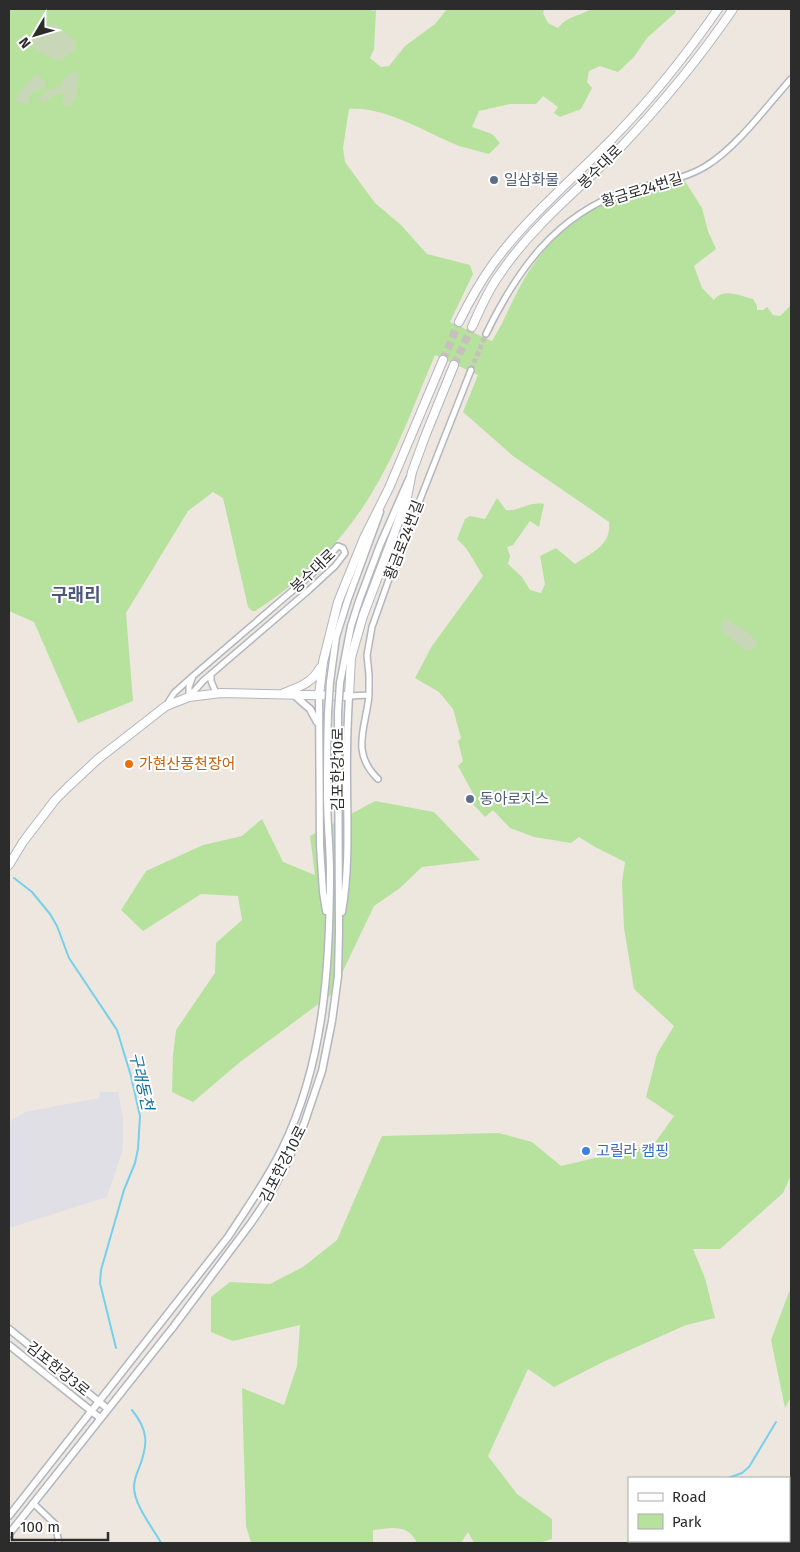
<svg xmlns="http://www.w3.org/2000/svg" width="800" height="1552" viewBox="0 0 800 1552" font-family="'Fira Sans','Noto Sans KR',sans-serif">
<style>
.industrial{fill:#e1dfe6}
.green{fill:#b7e29e}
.cemetery{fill:#c7d7b7}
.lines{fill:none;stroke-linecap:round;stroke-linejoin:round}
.stream{stroke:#76d0eb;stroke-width:2}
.minor-tunnel{stroke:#c6c2bb;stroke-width:5;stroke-dasharray:5 2.5;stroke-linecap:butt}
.secondary-tunnel{stroke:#c6c2bb;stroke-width:8;stroke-dasharray:8 4;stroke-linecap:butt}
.minor-casing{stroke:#b3b6bf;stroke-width:8}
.tertiary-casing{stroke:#b3b6bf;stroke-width:9}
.secondary-casing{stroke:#b3b6bf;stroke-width:10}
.minor{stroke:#fff;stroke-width:5}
.tertiary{stroke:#fff;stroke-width:6}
.secondary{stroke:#fff;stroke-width:8}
.tertiary-bridge-casing{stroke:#b3b6bf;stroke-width:9;stroke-linecap:butt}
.tertiary-bridge{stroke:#fff;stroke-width:6}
.service-dot{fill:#5c6f8a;stroke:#fff;stroke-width:2}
.food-dot{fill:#e8710a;stroke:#fff;stroke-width:2}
.shop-dot{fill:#3f7fe0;stroke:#fff;stroke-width:2}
.labels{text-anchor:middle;stroke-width:4;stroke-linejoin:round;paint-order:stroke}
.street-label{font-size:15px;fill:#2c2c2c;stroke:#fff}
.service-label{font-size:15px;fill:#4e5e75;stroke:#fff;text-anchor:start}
.food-label{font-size:15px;fill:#c56008;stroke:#fff;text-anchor:start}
.shop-label{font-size:15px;fill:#366cbe;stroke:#fff;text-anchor:start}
.water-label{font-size:16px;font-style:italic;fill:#12709b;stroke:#fff}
.quarter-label{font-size:18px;font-weight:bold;fill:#4d577c;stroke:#fff}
</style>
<rect width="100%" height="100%" fill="#ede7df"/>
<path class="industrial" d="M100,1092H118L123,1118V1149L107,1197L9,1228V1122L25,1112L99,1098Z"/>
<path class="green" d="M9,9H372V11L376,10L374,49L370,58L381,67L389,66L405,46L435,24L447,9H544L543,13L548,23L558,28C567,16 578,17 591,9H675L676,12L647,38L634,57L618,72L600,66L589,71L587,82L592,88L581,109L560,117L554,113L558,107L543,96L536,104H510L479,111L472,127L492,134L500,143L489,154C479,151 469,149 459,146C427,133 385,106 349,109L343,148L345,162L375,203L401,225L427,254L470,265L473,274L450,322L492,341C504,322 511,302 522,283C540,249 571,218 607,203C632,192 658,185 683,178L702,208L708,231L716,249L694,266L702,288L714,300C723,287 741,296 753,299L757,306V310H763L767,307L773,315L780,316L791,305V1175L783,1193L720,1249H693L705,1278L715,1318L686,1325L603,1362L554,1387L528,1369L488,1456L517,1494L552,1519V1539L539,1543H474L468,1532L461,1543H417C408,1523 391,1528 373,1530V1543H251L246,1526L242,1388L284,1405L297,1366L300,1325L233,1341L211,1332V1297L230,1282L270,1284L303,1267L337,1240L382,1136L499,1133L532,1142L561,1166L654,1144L674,1116L646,1097L657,1054L674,1026L634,989L624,928L622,882L625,862L595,847L579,837L571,843L534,837L510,828L493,810L485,817L471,802L475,797L458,766L463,761L458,741L461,738L453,709L439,692L415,678L432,646L483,576L466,548L457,539L465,519L470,516L485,519L497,498L506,510C518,512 529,501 544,504L539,527L530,521L513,545L507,547L510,556L508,564L522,577L530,590L541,593L545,584L540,556L556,548L575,564C591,553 612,545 609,522L589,508L513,456L463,412L478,375L435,355C415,402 397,453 370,496C342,542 301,582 255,611H252L248,607L223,498L213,492L188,511L126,613L133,701L78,723L34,622L9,611Z
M375,801L434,812L480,860L422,867L400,888L374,906L332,994L240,1062L193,1102L172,1092L173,1055L176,1030L215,973L216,943L242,920L238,896L201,894L143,931L121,910L146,871L203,845L242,836L262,819L283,862L315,875L310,836Z
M791,1290V1397L785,1408L771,1340L789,1292Z"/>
<path class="cemetery" d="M54,24L76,41V49L61,60L53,59L35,49L33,38L39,27Z
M78,71C79,83 78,95 71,105H63V93L53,96L43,103L39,98L48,90L59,88L64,79L72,72Z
M37,74L46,82L44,88L31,93L28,104H23L16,100C18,92 31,79 37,74Z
M724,619C735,624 754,632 757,645L746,651L725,634L722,631L721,623Z"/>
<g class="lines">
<path class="stream" d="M14,878L32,892L50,914L57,926L69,958L117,1030L131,1076L140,1116L138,1149L135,1163L124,1190L101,1270L100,1283L116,1348
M132,1410C149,1431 148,1445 139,1468C136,1475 134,1480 134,1487C134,1505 153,1528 161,1543
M728,1478L742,1473L749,1467L776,1422
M673,1543L674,1541"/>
<path class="minor-tunnel" d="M471,370L486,334"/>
<path class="secondary-tunnel" d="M443,360L459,322
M454,365L472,327"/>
<g class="minor-casing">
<path id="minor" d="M486,334C517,270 556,215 626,191C652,183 682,181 706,166C737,147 766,107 791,79
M211,674V681L216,693
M369,695C366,728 350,752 378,779
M349,696L369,695V675L367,655L372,627L390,576L471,370
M189,697V687L193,676
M166,706L174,693L193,676L313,573L338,546L343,548L345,553L335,566L309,590L203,681L189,697
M33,1503L55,1524L59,1543"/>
</g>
<g class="tertiary-casing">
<path id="tertiary" d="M330,682L336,637L348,599L380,512
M340,683L351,626L359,601L380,545L409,479
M294,695L310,709L317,722
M319,695L320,846L323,892L326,911
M342,912C351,860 346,807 347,754C347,735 348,715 349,696
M9,1329L108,1409
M9,1345L100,1418
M9,1516L228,1237C247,1208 267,1180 282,1149C324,1064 330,966 330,872C330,847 327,822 327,796C327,769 327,741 328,713
M9,1534L174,1326L251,1223L270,1195L287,1163L304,1124L322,1071L332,1021L338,976L339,931L338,712"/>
</g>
<g class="secondary-casing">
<path id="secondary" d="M459,322C469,302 480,282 493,264C527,217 573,179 613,138C652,98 687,54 718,9
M472,327C480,309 488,290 500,274C532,226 578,190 618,150C660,106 699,59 733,9
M284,693C299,687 312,683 320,668
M319,695L323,662L338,602L364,538L389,488L443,360
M9,865L23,842L55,800L68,787L98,759L166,706L189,697L221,693L349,696L351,658L363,616L394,534L407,497L412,472L426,434L454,365"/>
</g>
<use href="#minor" class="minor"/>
<use href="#tertiary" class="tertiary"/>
<use href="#secondary" class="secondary"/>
<g class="tertiary-bridge-casing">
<path id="tertiary-bridge" d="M338,712L340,683
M328,713L330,682"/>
</g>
<use href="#tertiary-bridge" class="tertiary-bridge"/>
</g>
<g class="service-dot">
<circle cx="494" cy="180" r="5"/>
<circle cx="470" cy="799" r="5"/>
</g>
<circle class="food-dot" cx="129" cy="764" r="5"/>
<circle class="shop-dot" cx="586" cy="1151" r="5"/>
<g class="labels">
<g class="street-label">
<text transform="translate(600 167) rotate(-45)" y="5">봉수대로</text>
<text transform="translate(642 190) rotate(-17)" y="5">황금로24번길</text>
<text transform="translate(404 540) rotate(-69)" y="5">황금로24번길</text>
<text transform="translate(313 571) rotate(-44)" y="5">봉수대로</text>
<text transform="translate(338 769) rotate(-90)" y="5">김포한강10로</text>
<text transform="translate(283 1164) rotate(-63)" y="5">김포한강10로</text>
<text transform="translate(58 1369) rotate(39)" y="5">김포한강3로</text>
</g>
<g class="service-label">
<text x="504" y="185">일삼화물</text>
<text x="480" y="804">동아로지스</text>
</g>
<g class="food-label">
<text x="139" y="769">가현산풍천장어</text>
</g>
<g class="shop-label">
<text x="596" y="1156">고릴라 캠핑</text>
</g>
<g class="water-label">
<text transform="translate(142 1081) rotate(77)" y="6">구래동천</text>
</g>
<g class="quarter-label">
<text x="76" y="601">구래리</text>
</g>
</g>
<rect width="800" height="1552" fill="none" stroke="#2c2c2c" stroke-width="20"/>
<rect x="628" y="1477" width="162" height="65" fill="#ffffff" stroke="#ababab"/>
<rect x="638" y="1493" width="25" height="8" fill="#ffffff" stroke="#ababab"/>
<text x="672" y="1502" font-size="15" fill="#2c2c2c">Road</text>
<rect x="638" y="1514" width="25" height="15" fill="#b7e29e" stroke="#ababab"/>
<text x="672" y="1527" font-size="15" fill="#2c2c2c">Park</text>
<g transform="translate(35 35) rotate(232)" stroke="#ffffff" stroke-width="4" paint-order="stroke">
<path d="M0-4L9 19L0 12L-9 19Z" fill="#2c2c2c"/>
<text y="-8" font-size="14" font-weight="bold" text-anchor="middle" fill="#2c2c2c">N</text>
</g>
<path d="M12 1532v8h96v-8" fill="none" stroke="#2c2c2c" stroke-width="2.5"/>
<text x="20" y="1532" font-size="15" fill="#2c2c2c" stroke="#ffffff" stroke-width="4" paint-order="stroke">100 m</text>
</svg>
